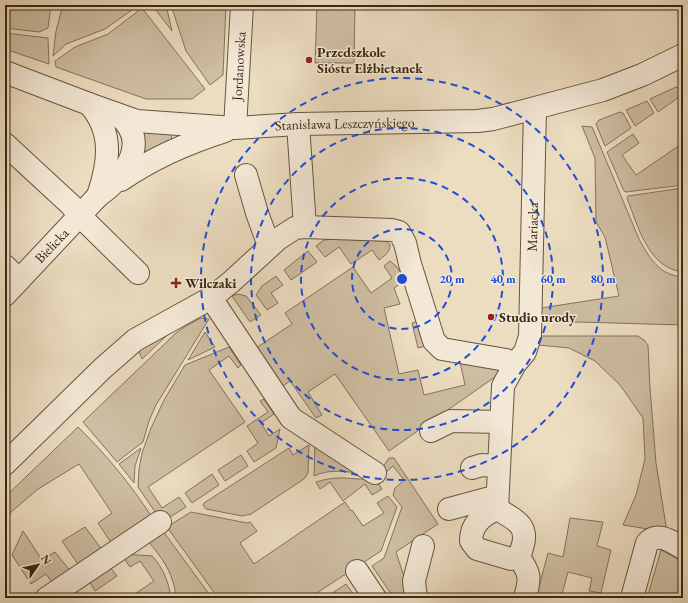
<svg xmlns="http://www.w3.org/2000/svg" width="688" height="603" viewBox="0 0 688 603" font-family="'EB Garamond',serif">
<style>
.green{fill:#cebda2;stroke:#84725a}
.lines{fill:none;stroke-linecap:round;stroke-linejoin:round}
.minor-casing{stroke:#66553d;stroke-width:24}
.minor{stroke:#f3e8d6;stroke-width:22}
.ring{fill:none;stroke:#1d4ed8;stroke-width:2;stroke-dasharray:7 5}
.poi-dot{fill:#8f2418;stroke:#f3e8d6;stroke-width:1.5}
.labels{text-anchor:middle;stroke-width:3;stroke-linejoin:round;paint-order:stroke}
.poi-label{font-size:14px;font-weight:bold;fill:#392811;stroke:#f3e8d6;text-anchor:start}
.street-label{font-size:14px;fill:#392811;stroke:#f3e8d6}
.centre{fill:#1d4ed8;stroke:#f3e8d6;stroke-width:2}
.ring-label{font-size:12px;text-anchor:middle;font-weight:bold;fill:#1d4ed8;stroke:#f3e8d6;stroke-width:3;stroke-linejoin:round;paint-order:stroke}
</style>
<rect width="100%" height="100%" fill="#ecdcc0"/>
<filter id="stains"><feTurbulence type="fractalNoise" baseFrequency=".005" numOctaves="4"/><feColorMatrix values="0 0 0 0 .2 0 0 0 0 .09 0 0 0 0 .02 0 0 0 .5 -.17"/></filter>
<radialGradient id="worn" r=".72"><stop offset=".6" stop-color="#630" stop-opacity="0"/><stop offset="1" stop-color="#630" stop-opacity=".3"/></radialGradient>
<path class="green" d="M5,5H51L48,28L39,32L5,28Z
M63,5H139L105,29L66,44L53,56L56,31Z
M152,5H166L172,31Z
M171,5H226L223,75L210,85L186,51Z
M317,5H355L354,63H315Z
M142,8L205,89L192,99H146L56,67L55,61L75,47L108,34Z
M5,33L48,38L49,64L5,49Z
M676,87L678,88L682,95L658,112L650,99Z
M647,101L654,113L635,126L626,110Z
M620,112L623,113L631,128L605,146L596,124L599,120Z
M582,126L592,127L593,129L639,239C650,259 659,275 683,277V325L542,321L541,308L619,296L605,237L596,222L595,158Z
M143,131L171,132L172,143L138,159Z
M633,134L639,143L622,155L636,175L683,143V185L626,192L624,191L607,152Z
M683,188V272C648,268 638,226 627,198L628,196Z
M333,239L387,241L390,245C390,253 385,255 379,260L372,250L351,264L339,247L325,257L316,246L324,240Z
M308,251L317,262L291,280L284,270Z
M390,261L396,266L406,280L394,288L400,304L384,308L399,374L418,370L424,395L465,385L460,362L505,370L389,451L335,374L308,392L322,415L316,418L290,381L280,388L253,350L292,324L285,313L353,267L371,293L392,278L384,266Z
M276,276L283,285L271,293L278,303L267,310L256,295L262,286Z
M238,294L246,296L261,315L250,322L232,296Z
M201,318L209,319L156,405L149,421L143,442L117,462L83,422L176,333L186,326Z
M419,321L426,346L418,348L412,323Z
M179,324L142,359L139,351L140,345Z
M205,332L215,347L188,360Z
M540,336H638L644,340L648,345L650,388L656,463L667,532L683,534V541L667,532L623,525L636,495L645,459L643,418L620,385L595,361L569,348L539,345Z
M229,347L241,365L238,368L229,356L209,370L245,422L148,487L162,508L179,497L186,507L162,522L138,487L139,469L142,453L151,428L164,400L185,365Z
M264,399L274,414L261,423L269,436L280,429L276,448L254,462L247,451L258,443L247,426L268,412L260,401Z
M78,427C106,454 131,485 152,517L112,544L98,523L112,513L79,464L38,489L10,513L5,537V497Z
M315,442L365,474C349,472 330,468 314,476Z
M309,445L308,473L304,479L251,514L242,516L206,509L203,505L204,503L289,448L293,455Z
M141,448L135,466L134,483L119,464Z
M241,455L248,466L225,481L218,470Z
M389,458H394L438,524L396,552L411,598H388L392,595L372,566L384,558L402,507L393,495L395,488L404,480L393,466L383,475L380,471Z
M212,474L219,485L192,503L185,493Z
M373,476L382,489L372,495L365,484L343,501L330,482L320,489L316,482C323,480 330,478 338,478C349,477 363,482 373,476Z
M388,496L397,507L381,551L309,598H218L167,527L191,512L247,523L250,522L257,531L240,543L254,564L345,502L351,511L352,510L363,526L384,513L377,503Z
M570,518L603,522L597,546L611,550L601,593L589,591L592,578L568,572L561,598H536L548,553L563,557Z
M85,527L103,551L80,567L62,541Z
M160,527L212,598H176C175,593 175,587 173,582C169,566 156,550 144,537Z
M23,531L42,560L55,552L71,572L53,584L46,574L31,584L12,555Z
M661,550L683,562V598H647Z
M123,554L152,556C163,567 169,583 171,598H129L154,581L140,561L130,567L122,555Z
M109,566L117,576L95,591L89,581Z
M346,584L356,598H325Z"/>
<g class="lines">
<g class="minor-casing">
<g id="minor">
<path id="s1" d="M5,72L89,104L137,121L235,128L298,124L478,121L493,119L603,90L642,75L683,55"/>
<path d="M89,104C114,132 109,163 98,196"/>
<path d="M298,124L305,227"/>
<path id="s2" d="M235,128L242,5"/>
<path d="M5,144L71,205L80,216L138,273"/>
<path d="M246,175L257,213L269,246"/>
<path d="M121,180C153,158 187,143 225,131"/>
<path d="M5,266L19,280"/>
<path id="s3" d="M5,295L98,196C125,177 153,139 116,114"/>
<path d="M211,298L291,418L375,473"/>
<path d="M431,431L451,421L501,422"/>
<path d="M5,464L103,368L135,340L211,298L231,282L278,239L295,228L305,227L392,230L399,232L405,243L410,264L434,341L442,349L506,360L515,364"/>
<path d="M472,468L482,465L499,466"/>
<path d="M449,509L497,496"/>
<path id="s4" d="M497,509C482,515 471,525 471,541L477,549L511,559C517,558 521,554 522,548C530,525 514,519 497,509L503,386L515,364L525,352L530,336L535,109"/>
<path d="M518,556C530,574 531,576 525,598"/>
<path d="M357,571L375,598"/>
<path d="M47,598L160,522"/>
<path d="M416,598L414,581L423,546"/>
<path d="M632,598L647,543C658,531 672,542 683,548"/>
</g>
</g>
<use href="#minor" class="minor"/>
</g>
<g class="ring">
<circle cx="402" cy="279" r="50"/>
<circle cx="402" cy="279" r="101"/>
<circle cx="402" cy="279" r="151"/>
<circle cx="402" cy="279" r="201"/>
</g>
<g class="poi-dot">
<circle cx="309" cy="60" r="4"/>
<path d="M174 277h4v4h4v4h-4v4h-4v-4h-4v-4h4z"/>
<circle cx="491" cy="317" r="4"/>
</g>
<g class="labels">
<g class="poi-label">
<text x="317" y="57">Przedszkole<tspan x="317" dy="16">Sióstr Elżbietanek</tspan></text>
<text x="185" y="288">Wilczaki</text>
<text x="499" y="322">Studio urody</text>
</g>
<g class="street-label">
<text dy="5" stroke="none"><textPath href="#s2" startOffset="62">Jordanowska</textPath></text>
<text dy="5" stroke="none"><textPath href="#s1" startOffset="349">Stanisława Leszczyńskiego</textPath></text>
<text dy="5" stroke="none"><textPath href="#s4" startOffset="448">Mariacka</textPath></text>
<text dy="5" stroke="none"><textPath href="#s3" startOffset="68">Bielicka</textPath></text>
</g>
</g>
<circle cx="402" cy="279" r="6" class="centre"/>
<g class="ring-label">
<text x="452" y="283">20 m</text>
<text x="503" y="283">40 m</text>
<text x="553" y="283">60 m</text>
<text x="603" y="283">80 m</text>
</g>
<rect width="688" height="603" fill="none" stroke="#ecdcc0" stroke-width="20"/>
<rect x="6" y="6" width="676" height="591" fill="none" stroke="#392811" stroke-width="2"/>
<rect x="10" y="10" width="668" height="583" fill="none" stroke="#392811"/>
<g transform="translate(38 565) rotate(56)" stroke="#f3e8d6" stroke-width="3" paint-order="stroke">
<path d="M0-3L7 15L0 10L-7 15Z" fill="#392811"/>
<text y="-6" font-size="11" font-weight="bold" text-anchor="middle" fill="#392811">N</text>
</g>
<rect width="100%" height="100%" filter="url(#stains)"/>
<rect width="100%" height="100%" fill="url(#worn)"/>
</svg>
